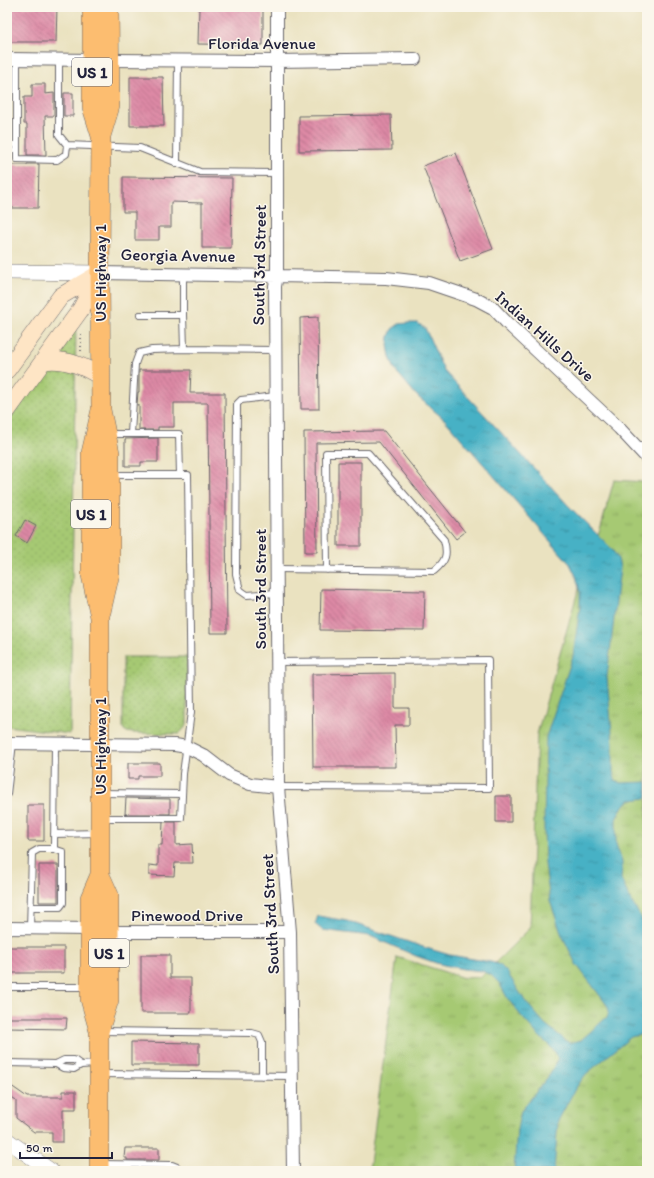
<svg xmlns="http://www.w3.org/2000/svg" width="654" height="1178" viewBox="0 0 654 1178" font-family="Itim,sans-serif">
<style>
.grass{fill:url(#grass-tufts);stroke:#647657}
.park{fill:url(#park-dots);stroke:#647657}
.water{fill:url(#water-ripples);stroke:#346a80}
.building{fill:url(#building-back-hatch)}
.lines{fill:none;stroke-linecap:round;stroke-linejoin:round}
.service-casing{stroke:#68656a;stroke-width:8}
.minor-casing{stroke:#68656a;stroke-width:14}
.tertiary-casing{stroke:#68656a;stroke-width:16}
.secondary-casing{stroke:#68656a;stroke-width:18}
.primary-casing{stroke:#68656a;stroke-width:20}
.path{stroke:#68656a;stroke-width:2;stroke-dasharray:1 3;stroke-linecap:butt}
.service{stroke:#fff;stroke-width:6}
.minor{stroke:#fff;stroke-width:12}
.tertiary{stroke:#fff;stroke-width:15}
.secondary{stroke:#fee5c5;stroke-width:17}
.primary{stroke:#fcbd6f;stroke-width:19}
.labels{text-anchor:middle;stroke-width:3;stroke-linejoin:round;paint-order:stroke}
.shield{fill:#fbf7ec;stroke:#636270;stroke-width:1}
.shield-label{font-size:16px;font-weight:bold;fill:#22223b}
.street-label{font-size:17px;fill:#22223b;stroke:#fbf7ec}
</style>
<defs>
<pattern id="grass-tufts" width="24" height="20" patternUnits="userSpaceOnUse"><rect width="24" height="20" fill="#a6c973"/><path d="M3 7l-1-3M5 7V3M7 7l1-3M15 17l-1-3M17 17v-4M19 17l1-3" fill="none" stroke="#8fac64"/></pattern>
<pattern id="park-dots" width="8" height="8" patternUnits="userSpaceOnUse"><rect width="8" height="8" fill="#a6c973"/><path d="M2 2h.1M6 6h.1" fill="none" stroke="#8fac64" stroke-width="1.8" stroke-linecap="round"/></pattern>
<pattern id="water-ripples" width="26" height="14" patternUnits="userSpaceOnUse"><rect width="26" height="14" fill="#47b1c5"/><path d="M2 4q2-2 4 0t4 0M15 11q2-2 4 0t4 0" fill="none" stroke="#3b90a1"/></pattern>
<pattern id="building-back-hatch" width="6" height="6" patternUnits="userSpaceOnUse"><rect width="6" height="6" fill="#dd89a5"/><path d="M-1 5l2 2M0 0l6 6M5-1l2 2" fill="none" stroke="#b37088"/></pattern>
</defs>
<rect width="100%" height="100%" fill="#fbf7ec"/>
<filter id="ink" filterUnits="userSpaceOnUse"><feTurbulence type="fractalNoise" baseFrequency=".025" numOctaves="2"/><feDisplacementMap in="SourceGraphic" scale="8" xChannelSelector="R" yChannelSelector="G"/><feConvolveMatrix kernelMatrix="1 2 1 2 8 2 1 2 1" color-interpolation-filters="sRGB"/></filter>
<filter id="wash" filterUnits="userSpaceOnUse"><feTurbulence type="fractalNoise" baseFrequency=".012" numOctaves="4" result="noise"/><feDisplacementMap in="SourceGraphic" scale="16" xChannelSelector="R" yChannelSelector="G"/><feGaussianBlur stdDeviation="0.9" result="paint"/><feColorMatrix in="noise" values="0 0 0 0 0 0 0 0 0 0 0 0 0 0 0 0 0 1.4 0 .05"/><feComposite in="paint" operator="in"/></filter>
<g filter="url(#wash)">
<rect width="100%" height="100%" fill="#eae2c0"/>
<path class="grass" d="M614,480L645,482L647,485V1171H369L397,957L464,978L481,977L530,928L537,734L577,594L601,527Z"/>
<path class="park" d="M76,325L70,734L7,726V422Z
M123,657H187V725L179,734L132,733L127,732L123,729Z"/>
<path class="water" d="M408,323H417L425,328L444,371L567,504L612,549L618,559L620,568L607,677L613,744V772L616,781L621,783L647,782V798L630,800L623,806L616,819V844L622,862V869L621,879L630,899L647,928V1033L631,1037L586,1074L575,1089L558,1121L554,1171H514L517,1129L521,1111L548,1077L558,1059L555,1052L550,1046L538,1035L522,1017L508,999L499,983L491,975L482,971L463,969L439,964L416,956L370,936L322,930L315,924L318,916L347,921L426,948L450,955L491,962L500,965L507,972L525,1001L545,1024L569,1043L581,1040L607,1017L609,1011L607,1005L576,964L561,933L550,901L545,864L544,827L546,737L573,656L580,607V592L576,576L570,564L445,420L417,396L395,370L390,357L388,345L389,337L392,329L399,324Z"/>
<g id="blocks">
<path class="building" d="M7,7H57L56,42H7Z
M199,7H263V45L198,44Z
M130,77H163L164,126H130Z
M32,84H45V94L54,93V116H45L46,155H27V124H24V97H32Z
M64,93H73V116H64Z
M391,115L392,150L299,151V116Z
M456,153L493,249L460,261L423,166Z
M27,164H39L38,208H7V165H27Z
M123,177L232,178L231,248H202V203L171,202V227H159V240H135V212H123Z
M318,317L319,409H301L300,318Z
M139,370H191L190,393H225L227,633H210L208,403H174V427H158V430H139V405H137L138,392H139Z
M384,431L465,532L456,539L379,442L316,443L317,552H305L304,432Z
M158,438V462H141V466H125V439Z
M338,462H361V546H338Z
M25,520L36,526L27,543L16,536Z
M321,589L425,591L424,631L320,630Z
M395,673V708H409V725H395L396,767H313L312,674Z
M128,763H160V776H138V779H128Z
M496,796H511V822H496Z
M126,798L170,799V814H125Z
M28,805H44V841H28Z
M163,822H176V845L192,844L193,863H175L174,876L149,875V865L158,866V845H162Z
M39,865H58V902H39Z
M7,947H64V973H7Z
M141,955H170V978H191V1013H141Z
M7,1018H67L66,1029L7,1028Z
M131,1042L199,1043V1065H131Z
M7,1083L27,1097H63V1091H76V1109H63V1142H52V1132H34L16,1118V1101L7,1094Z
M125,1148H159V1160H127V1158H124Z
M127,1169H158V1171H127Z"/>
</g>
</g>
<g filter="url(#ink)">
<use href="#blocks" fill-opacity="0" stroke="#68656a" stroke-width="1"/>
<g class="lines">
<g class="service-casing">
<path id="service" d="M17,59V159L57,160L66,154L67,145
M59,60V135L67,145L140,148L200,172L277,173
M177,164L178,60
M183,275V315
M140,315H183L184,349
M276,396L241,400L237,404L236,574L240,590L247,595L277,593
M107,434H179L180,475
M131,434L135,364L139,353L152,350L184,349L275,350
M277,569L434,571C446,561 448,555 444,540L368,453H326L327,570
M277,662L488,660L489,788L278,787
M101,793L182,794
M7,794L13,743
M102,818H181L183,774L191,712L188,475H111
M54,834L99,833
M31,907H60L63,903V852L54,849
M30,929L32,853L39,849H54L55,744
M7,987H89
M103,1031L252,1033L259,1035L262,1042V1076
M7,1063L56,1064L64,1060H74L81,1065
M56,1064L63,1068L74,1069L81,1065L96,1064
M101,1074L292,1076
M101,1164L172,1165L177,1167L178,1171"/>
</g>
<g class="minor-casing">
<path id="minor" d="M277,7V276L275,286L278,787L290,932L293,1171
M7,59L92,60
M109,60L277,61L415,59
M100,273L386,278L429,283L476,299L493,308L508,324L619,428L647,458
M7,743L175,745L187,747L203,755L229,775L250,784L278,787
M7,928L90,929
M109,932H290"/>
</g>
<g class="tertiary-casing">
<path id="tertiary" d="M7,272L100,273
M7,1140L51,1171"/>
</g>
<g class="secondary-casing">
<path id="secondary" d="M44,361C64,358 84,366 101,377
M7,370L61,296L100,273
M7,411L81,309L100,273"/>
</g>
<g class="primary-casing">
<path id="primary" d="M92,7V107L101,136L100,273L101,410L110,453V573L101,612
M101,136L110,106L109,7
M99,1031L109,1000V895L100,875
M99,1171V1031L90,999V898L100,875V617L91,575V453L101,410"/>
</g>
<path class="path" d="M81,334V352"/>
<use href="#service" class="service"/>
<use href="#minor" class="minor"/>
<use href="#tertiary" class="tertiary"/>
<use href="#secondary" class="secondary"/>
<use href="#primary" class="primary"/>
</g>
</g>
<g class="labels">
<g class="shield">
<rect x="72" y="58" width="40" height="28" rx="3"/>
<rect x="71" y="500" width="40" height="28" rx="3"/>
<rect x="89" y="939" width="40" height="28" rx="3"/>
</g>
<g class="shield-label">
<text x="92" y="78">US 1</text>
<text x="91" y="520">US 1</text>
<text x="109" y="959">US 1</text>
</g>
<g class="street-label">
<text x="262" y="49">Florida Avenue</text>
<text transform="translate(178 255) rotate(1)" y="6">Georgia Avenue</text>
<text transform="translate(259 265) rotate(-89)" y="6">South 3rd Street</text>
<text transform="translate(100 273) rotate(-90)" y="6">US Highway 1</text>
<text transform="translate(545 336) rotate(42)" y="6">Indian Hills Drive</text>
<text transform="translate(260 589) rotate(-90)" y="6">South 3rd Street</text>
<text transform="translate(100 746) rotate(-90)" y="6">US Highway 1</text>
<text transform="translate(270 914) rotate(-93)" y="6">South 3rd Street</text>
<text x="187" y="921">Pinewood Drive</text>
</g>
</g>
<rect width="654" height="1178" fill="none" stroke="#fbf7ec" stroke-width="24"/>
<path d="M20 1152v6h92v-6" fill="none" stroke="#22223b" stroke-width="2"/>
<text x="26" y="1152" font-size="12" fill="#22223b" stroke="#fbf7ec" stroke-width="3" paint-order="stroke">50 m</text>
</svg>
